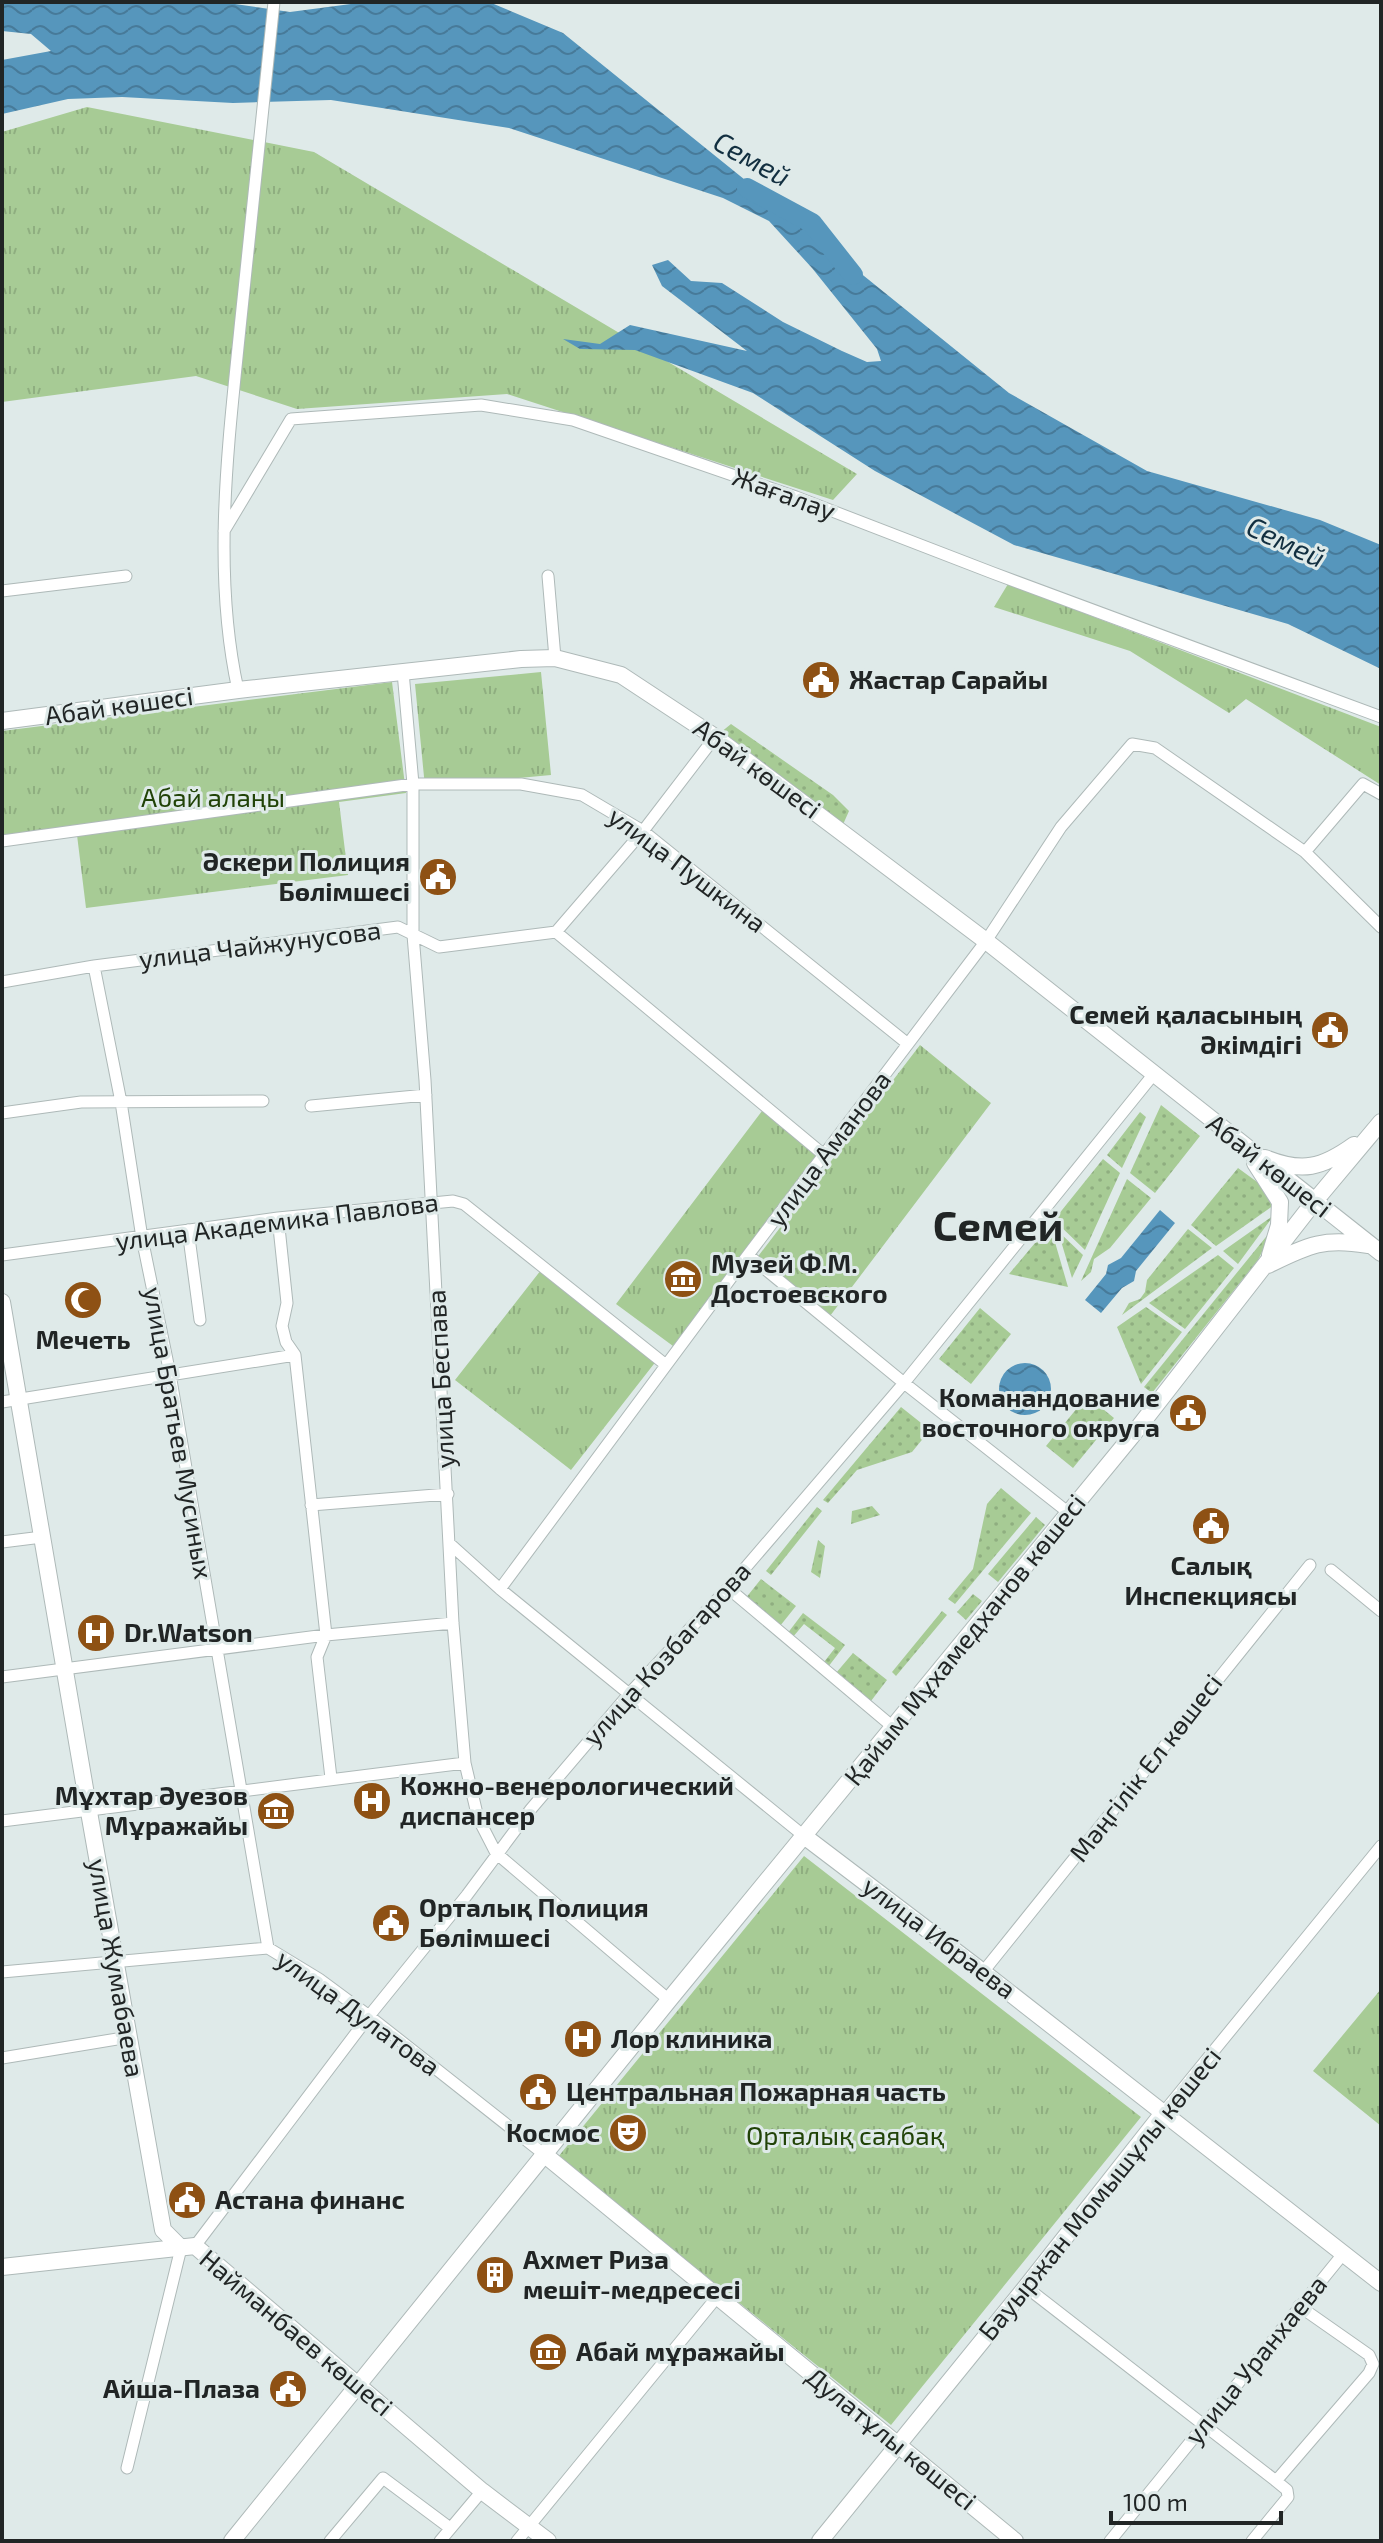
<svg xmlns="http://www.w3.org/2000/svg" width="1383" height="2543" viewBox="0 0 1383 2543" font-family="'Exo 2',sans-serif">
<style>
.grass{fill:url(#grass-dots)}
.park{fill:url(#park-tufts)}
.water{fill:url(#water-waves)}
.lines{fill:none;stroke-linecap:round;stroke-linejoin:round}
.river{stroke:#5696bc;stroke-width:20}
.street-casing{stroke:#aeb9b8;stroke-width:13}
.secondary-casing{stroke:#aeb9b8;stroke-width:18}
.street{stroke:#fff;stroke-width:11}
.secondary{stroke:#fff;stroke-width:16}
.labels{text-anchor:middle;stroke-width:6;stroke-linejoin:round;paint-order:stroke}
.street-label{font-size:26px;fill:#212525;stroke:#dfeae9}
.poi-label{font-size:26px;font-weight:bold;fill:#212525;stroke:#dfeae9;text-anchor:start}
.park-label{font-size:26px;fill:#214307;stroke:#dfeae9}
.water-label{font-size:28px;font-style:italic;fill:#122f40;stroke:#dfeae9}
.town-label{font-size:42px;font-weight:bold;fill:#212525;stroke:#dfeae9}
</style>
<defs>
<pattern id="grass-dots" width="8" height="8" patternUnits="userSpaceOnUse" patternTransform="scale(2)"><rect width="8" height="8" fill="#a7cb95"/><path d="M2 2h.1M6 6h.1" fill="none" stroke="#8fae80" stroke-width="1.8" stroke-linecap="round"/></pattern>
<pattern id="park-tufts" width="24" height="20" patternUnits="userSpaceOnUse" patternTransform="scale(2)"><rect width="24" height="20" fill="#a7cb95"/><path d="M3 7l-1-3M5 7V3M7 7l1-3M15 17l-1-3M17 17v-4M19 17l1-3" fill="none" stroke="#8fae80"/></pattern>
<pattern id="water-waves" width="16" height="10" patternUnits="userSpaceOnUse" patternTransform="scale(2)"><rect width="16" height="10" fill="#5696bc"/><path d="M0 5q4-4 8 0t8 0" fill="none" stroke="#477a99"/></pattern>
</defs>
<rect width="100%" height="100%" fill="#dfeae9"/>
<path class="grass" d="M731,724L833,795L849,811L841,829L715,737Z
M1161,1105L1200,1136L1155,1193L1130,1173Z
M1140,1112L1146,1117L1122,1168L1107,1155Z
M1103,1159L1120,1173L1085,1250L1054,1220Z
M1238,1168L1264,1187L1274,1205L1216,1246L1191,1225Z
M1127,1179L1151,1198L1110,1248L1094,1259L1091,1272L1081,1281Z
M1274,1215L1238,1264L1223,1251Z
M1050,1225L1068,1287L1009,1274Z
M1274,1227L1258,1260L1152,1393L1144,1387Z
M1188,1229L1212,1248L1122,1315L1129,1303L1140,1299L1145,1292L1147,1280Z
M1058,1231L1083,1255L1072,1278Z
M1218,1255L1234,1268L1185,1329L1149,1303Z
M1146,1307L1182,1332L1141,1384L1117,1327Z
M980,1308L1011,1334L971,1384L939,1359Z
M1087,1396L1114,1418L1073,1468L1046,1446Z
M901,1407L930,1430L912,1452L857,1470L828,1503L823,1500Z
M1001,1488L1031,1513L955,1604L948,1599L973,1569L987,1504Z
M872,1506L880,1515L851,1524L852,1511Z
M817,1507L822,1511L771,1575L766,1571Z
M1036,1517L1045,1525L998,1582L988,1574Z
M818,1540L825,1546L820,1578L811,1572Z
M761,1579L796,1606L780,1626L745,1599Z
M973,1594L982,1601L966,1620L957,1612Z
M942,1611L947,1615L896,1676L892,1672Z
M803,1613L845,1645L828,1667L824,1662L835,1648L804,1624L792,1638L787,1634Z
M853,1653L887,1680L871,1701L836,1673Z"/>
<path class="park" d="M87,107L314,152L857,474L833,500L507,394L297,409L196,376L2,402V132Z
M1008,584L1381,727V785L1246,699L1229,713L1130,651L994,607Z
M541,672L551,775L425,787L415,684Z
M392,682L406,793L339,802L348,875L86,908L77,835L2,844V731Z
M920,1045L991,1103L830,1316L756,1259Z
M762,1111L818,1153L673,1346L616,1304Z
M541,1270L657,1360L571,1470L455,1380Z
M804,1856L1141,2117L891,2425L558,2157Z
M1381,1989V2126L1313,2071Z"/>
<path class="water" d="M2,2H221L290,12L366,2H489L563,33L1009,393L1147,471L1320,520L1381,545V669L1288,624L1014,545L875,471L753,393L635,350L580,349L563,339L600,344L630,325L747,351L662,286L652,265L668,260L691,281L722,283L783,322L842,351L867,362L881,361L877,349L812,268L769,221L723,198L509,128L331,100L233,103L122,97L68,99L2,114V60L51,51L31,34L2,31Z
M1160,1210L1175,1223L1136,1271L1134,1281L1122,1288L1101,1313L1085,1300L1106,1274L1108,1265L1121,1258Z
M999 1389a26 26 0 1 1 52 0a26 26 0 1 1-52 0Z"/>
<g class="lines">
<path class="river" d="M747,188L812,223L853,275"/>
<g class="street-casing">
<path id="street" d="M224,531L291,419L481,405L573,420L796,497L993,573L1381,717
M548,576L555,658
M2,591L126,576
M403,672L413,784V935L425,1080L453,1623L465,1763L478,1818L496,1853L669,2000
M238,690C212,572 228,447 240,328C251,219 263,111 274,2
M2,841L413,784H521L582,795L643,831L908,1044
M1305,852L1363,784L1381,794
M556,932L643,831L715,737
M94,966L121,1102L142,1238L170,1374L268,1948
M2,982L94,966L398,927L439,947L556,932L824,1155
M311,1106L426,1095
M2,1113L81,1102L263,1101
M278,1218L287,1303L282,1326L286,1342L295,1355L326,1635L317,1657L331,1778
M188,1230L200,1320
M2,1255L278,1218L453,1201L464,1204L666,1365
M748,1255L904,1383L1069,1513
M2,1402L295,1355
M311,1505L448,1494
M2,1542L42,1537
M450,1544L500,1589L804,1836
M1331,1570L1381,1611
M728,1588L893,1727
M500,1589L748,1255L986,941L1061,827L1132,744L1155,748L1305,852L1381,927
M2,1677L326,1635L453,1623
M2,1821L465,1763
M2,1972L268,1948L319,1979L369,2016L545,2155
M983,1972L1310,1565
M2,2058L129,2037
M1163,2113L1381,1846
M195,2246L369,2016L467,1895L531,1809L629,1694L728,1588L904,1383L1153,1075
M1026,2287L1276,2481
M127,2468L181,2248
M330,2541L383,2478L450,2528
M440,2541L482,2491
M517,2541L717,2297
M1110,2541L1343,2254
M1252,2541L1288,2497L1287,2490L1276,2481L1369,2373L1373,2364L1369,2355L1299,2306"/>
</g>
<g class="secondary-casing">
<path id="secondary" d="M2,721L238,690L521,659L555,658L621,675L715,737L986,941L1381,1253
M1265,1158C1302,1173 1322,1168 1354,1145
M1255,1163L1280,1202L1279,1225L1270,1255
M1268,1265C1307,1246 1323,1237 1367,1245
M2,1302L89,1812L163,2230L181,2248
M804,1836L983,1972L1381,2283
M545,2155L1015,2541
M2,2267L195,2246L482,2491L548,2541
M232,2541L669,2000L1131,1437L1314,1202L1381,1122
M820,2541L1026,2287L1163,2113"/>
</g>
<use href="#street" class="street"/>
<use href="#secondary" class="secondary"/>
</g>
<defs>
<g id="civic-disc" transform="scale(2)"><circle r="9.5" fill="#8e5114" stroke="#dfeae9"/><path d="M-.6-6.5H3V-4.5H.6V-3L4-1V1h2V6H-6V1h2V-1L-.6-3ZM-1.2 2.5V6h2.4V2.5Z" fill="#fff"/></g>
<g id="museum-disc" transform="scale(2)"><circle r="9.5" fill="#8e5114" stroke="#dfeae9"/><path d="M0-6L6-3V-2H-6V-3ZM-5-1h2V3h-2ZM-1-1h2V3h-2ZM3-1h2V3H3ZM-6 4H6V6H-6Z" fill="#fff"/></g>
<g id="mosque-disc" transform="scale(2)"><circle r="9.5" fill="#8e5114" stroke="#dfeae9"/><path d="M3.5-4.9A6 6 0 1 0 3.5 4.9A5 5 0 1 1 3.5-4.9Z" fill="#fff"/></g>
<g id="hospital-disc" transform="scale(2)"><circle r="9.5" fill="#8e5114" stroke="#dfeae9"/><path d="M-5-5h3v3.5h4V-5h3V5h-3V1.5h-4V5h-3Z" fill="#fff"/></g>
<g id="theatre-disc" transform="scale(2)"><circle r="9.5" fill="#8e5114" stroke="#dfeae9"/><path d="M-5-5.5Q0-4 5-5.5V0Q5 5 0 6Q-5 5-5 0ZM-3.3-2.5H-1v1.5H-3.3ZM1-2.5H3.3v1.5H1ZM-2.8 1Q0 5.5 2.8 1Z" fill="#fff"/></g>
<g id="building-disc" transform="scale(2)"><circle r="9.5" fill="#8e5114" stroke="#dfeae9"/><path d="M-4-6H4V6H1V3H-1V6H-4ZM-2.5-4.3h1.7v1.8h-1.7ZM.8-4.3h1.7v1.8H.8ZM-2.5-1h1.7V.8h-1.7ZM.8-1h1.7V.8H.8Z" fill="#fff"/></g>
</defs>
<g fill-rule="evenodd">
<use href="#civic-disc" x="821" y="680"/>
<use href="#civic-disc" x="438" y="877"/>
<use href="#civic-disc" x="1330" y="1030"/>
<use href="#museum-disc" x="683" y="1279"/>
<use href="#mosque-disc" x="83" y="1300"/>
<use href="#civic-disc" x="1188" y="1413"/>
<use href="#civic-disc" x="1211" y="1526"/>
<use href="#hospital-disc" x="96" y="1633"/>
<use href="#hospital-disc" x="372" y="1801"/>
<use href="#museum-disc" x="276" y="1811"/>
<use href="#civic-disc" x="391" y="1923"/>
<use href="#hospital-disc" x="583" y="2039"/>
<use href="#civic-disc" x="538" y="2092"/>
<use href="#theatre-disc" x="628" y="2133"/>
<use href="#civic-disc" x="187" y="2200"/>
<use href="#building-disc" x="495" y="2275"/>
<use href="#museum-disc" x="548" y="2352"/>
<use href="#civic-disc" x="288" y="2389"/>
</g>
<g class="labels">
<g class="street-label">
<text transform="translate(784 494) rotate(20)" y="9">Жағалау</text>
<text transform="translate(119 706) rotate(-8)" y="9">Абай көшесі</text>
<text transform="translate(757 769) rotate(36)" y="9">Абай көшесі</text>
<text transform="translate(687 870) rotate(37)" y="9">улица Пушкина</text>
<text transform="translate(260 945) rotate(-7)" y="9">улица Чайжунусова</text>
<text transform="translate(829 1149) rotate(-53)" y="9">улица Аманова</text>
<text transform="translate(1269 1166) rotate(38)" y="9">Абай көшесі</text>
<text transform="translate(277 1222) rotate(-7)" y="9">улица Академика Павлова</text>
<text transform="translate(441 1379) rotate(-93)" y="9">улица Беспава</text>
<text transform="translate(178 1433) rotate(80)" y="9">улица Братьев Мусиных</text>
<text transform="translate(965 1640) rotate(-51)" y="9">Қайым Мұхамедханов көшесі</text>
<text transform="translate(667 1654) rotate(-48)" y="9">улица Козбагарова</text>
<text transform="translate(1146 1768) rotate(-52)" y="9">Мәңгілік Ел көшесі</text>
<text transform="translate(939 1938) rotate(37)" y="9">улица Ибраева</text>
<text transform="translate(116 1968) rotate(80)" y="9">улица Жумабаева</text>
<text transform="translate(358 2013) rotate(36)" y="9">улица Дулатова</text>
<text transform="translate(1100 2194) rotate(-51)" y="9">Бауыржан Момышұлы көшесі</text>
<text transform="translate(296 2333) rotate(40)" y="9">Найманбаев көшесі</text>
<text transform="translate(1256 2360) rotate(-51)" y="9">улица Уранхаева</text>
<text transform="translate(891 2439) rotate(39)" y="9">Дулатұлы көшесі</text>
</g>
<g class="poi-label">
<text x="849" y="689">Жастар Сарайы</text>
<text x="410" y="871" text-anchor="end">Әскери Полиция<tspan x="410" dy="30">Бөлімшесі</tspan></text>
<text x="1302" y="1024" text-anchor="end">Семей қаласының<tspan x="1302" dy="30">Әкімдігі</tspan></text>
<text x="711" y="1273">Музей Ф.М.<tspan x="711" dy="30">Достоевского</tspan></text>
<text x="83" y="1349" text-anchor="middle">Мечеть</text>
<text x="1160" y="1407" text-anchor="end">Команандование<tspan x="1160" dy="30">восточного округа</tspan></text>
<text x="1211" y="1575" text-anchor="middle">Салық<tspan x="1211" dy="30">Инспекциясы</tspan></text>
<text x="124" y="1642">Dr.Watson</text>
<text x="400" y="1795">Кожно-венерологический<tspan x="400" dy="30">диспансер</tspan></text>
<text x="248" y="1805" text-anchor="end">Мұхтар Әуезов<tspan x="248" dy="30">Мұражайы</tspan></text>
<text x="419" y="1917">Орталық Полиция<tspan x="419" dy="30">Бөлімшесі</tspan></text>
<text x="611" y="2048">Лор клиника</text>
<text x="566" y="2101">Центральная Пожарная часть</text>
<text x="600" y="2142" text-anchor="end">Космос</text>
<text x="215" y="2209">Астана финанс</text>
<text x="523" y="2269">Ахмет Риза<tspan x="523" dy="30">мешіт-медресесі</tspan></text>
<text x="576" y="2361">Абай мұражайы</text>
<text x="260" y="2398" text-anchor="end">Айша-Плаза</text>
</g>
<g class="park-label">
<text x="213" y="807">Абай алаңы</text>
<text x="845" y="2145">Орталық саябақ</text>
</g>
<g class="water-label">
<text transform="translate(752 159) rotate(29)" y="10">Семей</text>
<text transform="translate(1286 542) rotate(25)" y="10">Семей</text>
</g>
<g class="town-label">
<text x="998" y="1241">Семей</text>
</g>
</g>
<rect width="1383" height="2543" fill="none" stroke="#212525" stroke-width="8"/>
<path d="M1111 2511v12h170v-12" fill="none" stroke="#212525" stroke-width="4"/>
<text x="1123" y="2511" font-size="24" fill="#212525" stroke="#dfeae9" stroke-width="6" paint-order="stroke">100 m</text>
</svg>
